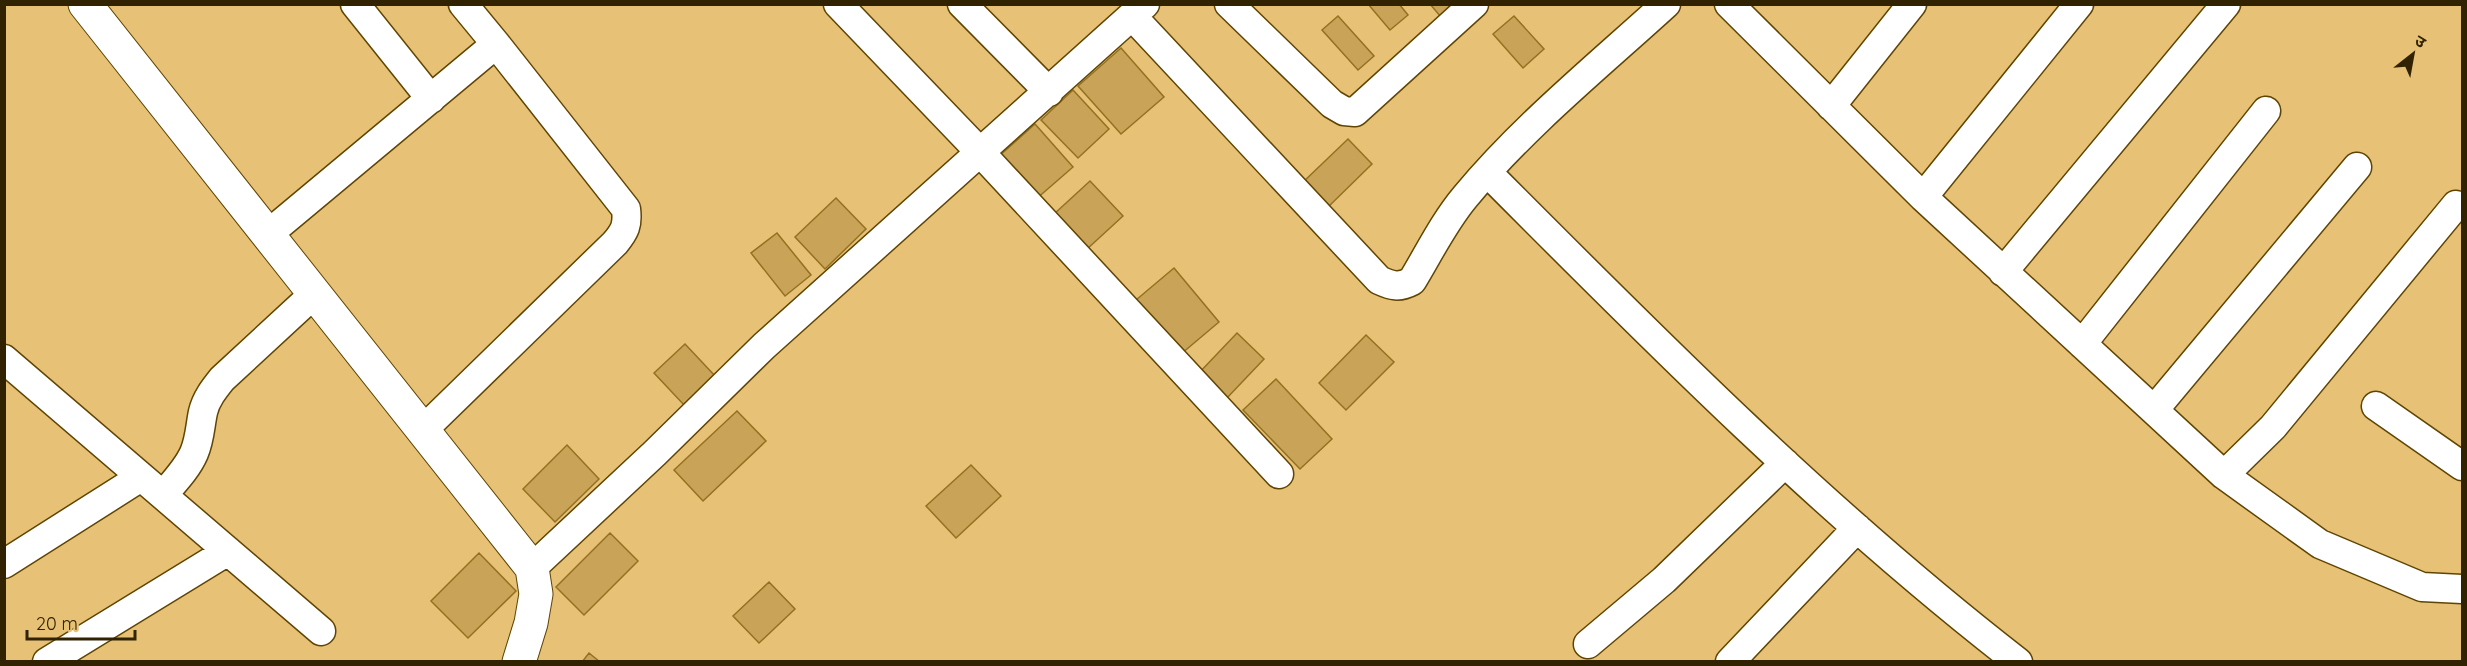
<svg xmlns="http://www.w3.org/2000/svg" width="2467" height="666" viewBox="0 0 2467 666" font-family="Quicksand,'Noto Sans Devanagari',sans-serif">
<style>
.building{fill:#c9a458;stroke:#947121;stroke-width:1.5}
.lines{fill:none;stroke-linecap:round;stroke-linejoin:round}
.street-casing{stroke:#604502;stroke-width:31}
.secondary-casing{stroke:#604502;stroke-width:35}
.street{stroke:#fff;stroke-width:28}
.secondary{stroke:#fff;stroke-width:33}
</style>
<rect width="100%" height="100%" fill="#e7c176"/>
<path class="building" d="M1368,4H1399L1408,15L1390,30Z
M1430,4H1452L1440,16Z
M1338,16L1374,56L1358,70L1322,30Z
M1514,16L1544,49L1523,68L1493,34Z
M1121,48L1164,97L1121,134L1078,86Z
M1073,90L1109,129L1078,158L1041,120Z
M1035,124L1073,167L1035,200L998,157Z
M1348,139L1372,164L1325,210L1300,185Z
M1090,181L1123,216L1086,250L1053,215Z
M836,198L866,229L825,269L795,237Z
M777,233L811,275L785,296L751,253Z
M1174,268L1219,322L1181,354L1136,300Z
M1237,333L1264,359L1226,399L1198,374Z
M1366,335L1394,362L1346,410L1319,383Z
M685,344L716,377L685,406L654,373Z
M1276,379L1332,439L1300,469L1243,410Z
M737,411L766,441L703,501L674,470Z
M567,445L599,479L555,522L523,489Z
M971,465L1001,496L956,538L926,506Z
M610,533L638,561L584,615L556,587Z
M479,553L516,591L468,638L431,601Z
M769,582L795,609L759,643L733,616Z
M589,653L600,662H582Z"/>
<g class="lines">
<g class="street-casing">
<path id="street" d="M355,4L431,99
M463,4L496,44
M838,4L979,151L1279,474
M962,4L1049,92
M1229,4L1332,104L1344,111L1355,112L1474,4
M1729,4L1923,197L2224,475L2320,544L2422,587L2462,589
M1132,16L1379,280C1392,286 1399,288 1412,281C1429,253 1444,222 1465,197C1524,126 1598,66 1666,4
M1831,106L1912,4
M1487,172C1657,343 1827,514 2018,662
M1923,197L2079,4
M267,235L496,44L626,209C628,225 625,231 615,243L423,430
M2003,272L2226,4
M2082,344L2266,111
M4,359L321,631
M2376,406L2462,466
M2154,410L2357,167
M2224,475L2273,427L2456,205
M163,495C174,482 187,469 194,453C200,439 200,426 203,412C206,399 214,389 222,379L314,294
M4,564L141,477
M532,568L655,453L764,346L1145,4
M1588,644L1664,580L1785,463
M47,662L228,551
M1730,662L1857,528"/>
</g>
<g class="secondary-casing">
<path id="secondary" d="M85,4L532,568L536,594L531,623L519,662"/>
</g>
<use href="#street" class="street"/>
<use href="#secondary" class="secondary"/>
</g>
<rect width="2467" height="666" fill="none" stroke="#312202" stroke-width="12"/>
<g transform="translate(2413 54) rotate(31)" stroke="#e7c176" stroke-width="4.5" paint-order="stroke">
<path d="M0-4.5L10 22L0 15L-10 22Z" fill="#312202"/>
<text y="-9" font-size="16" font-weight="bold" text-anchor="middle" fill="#312202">उ</text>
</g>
<path d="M27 630v9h108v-9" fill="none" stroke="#312202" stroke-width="3"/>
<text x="36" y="630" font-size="18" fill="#312202" stroke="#e7c176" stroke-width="4.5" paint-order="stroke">20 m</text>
</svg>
